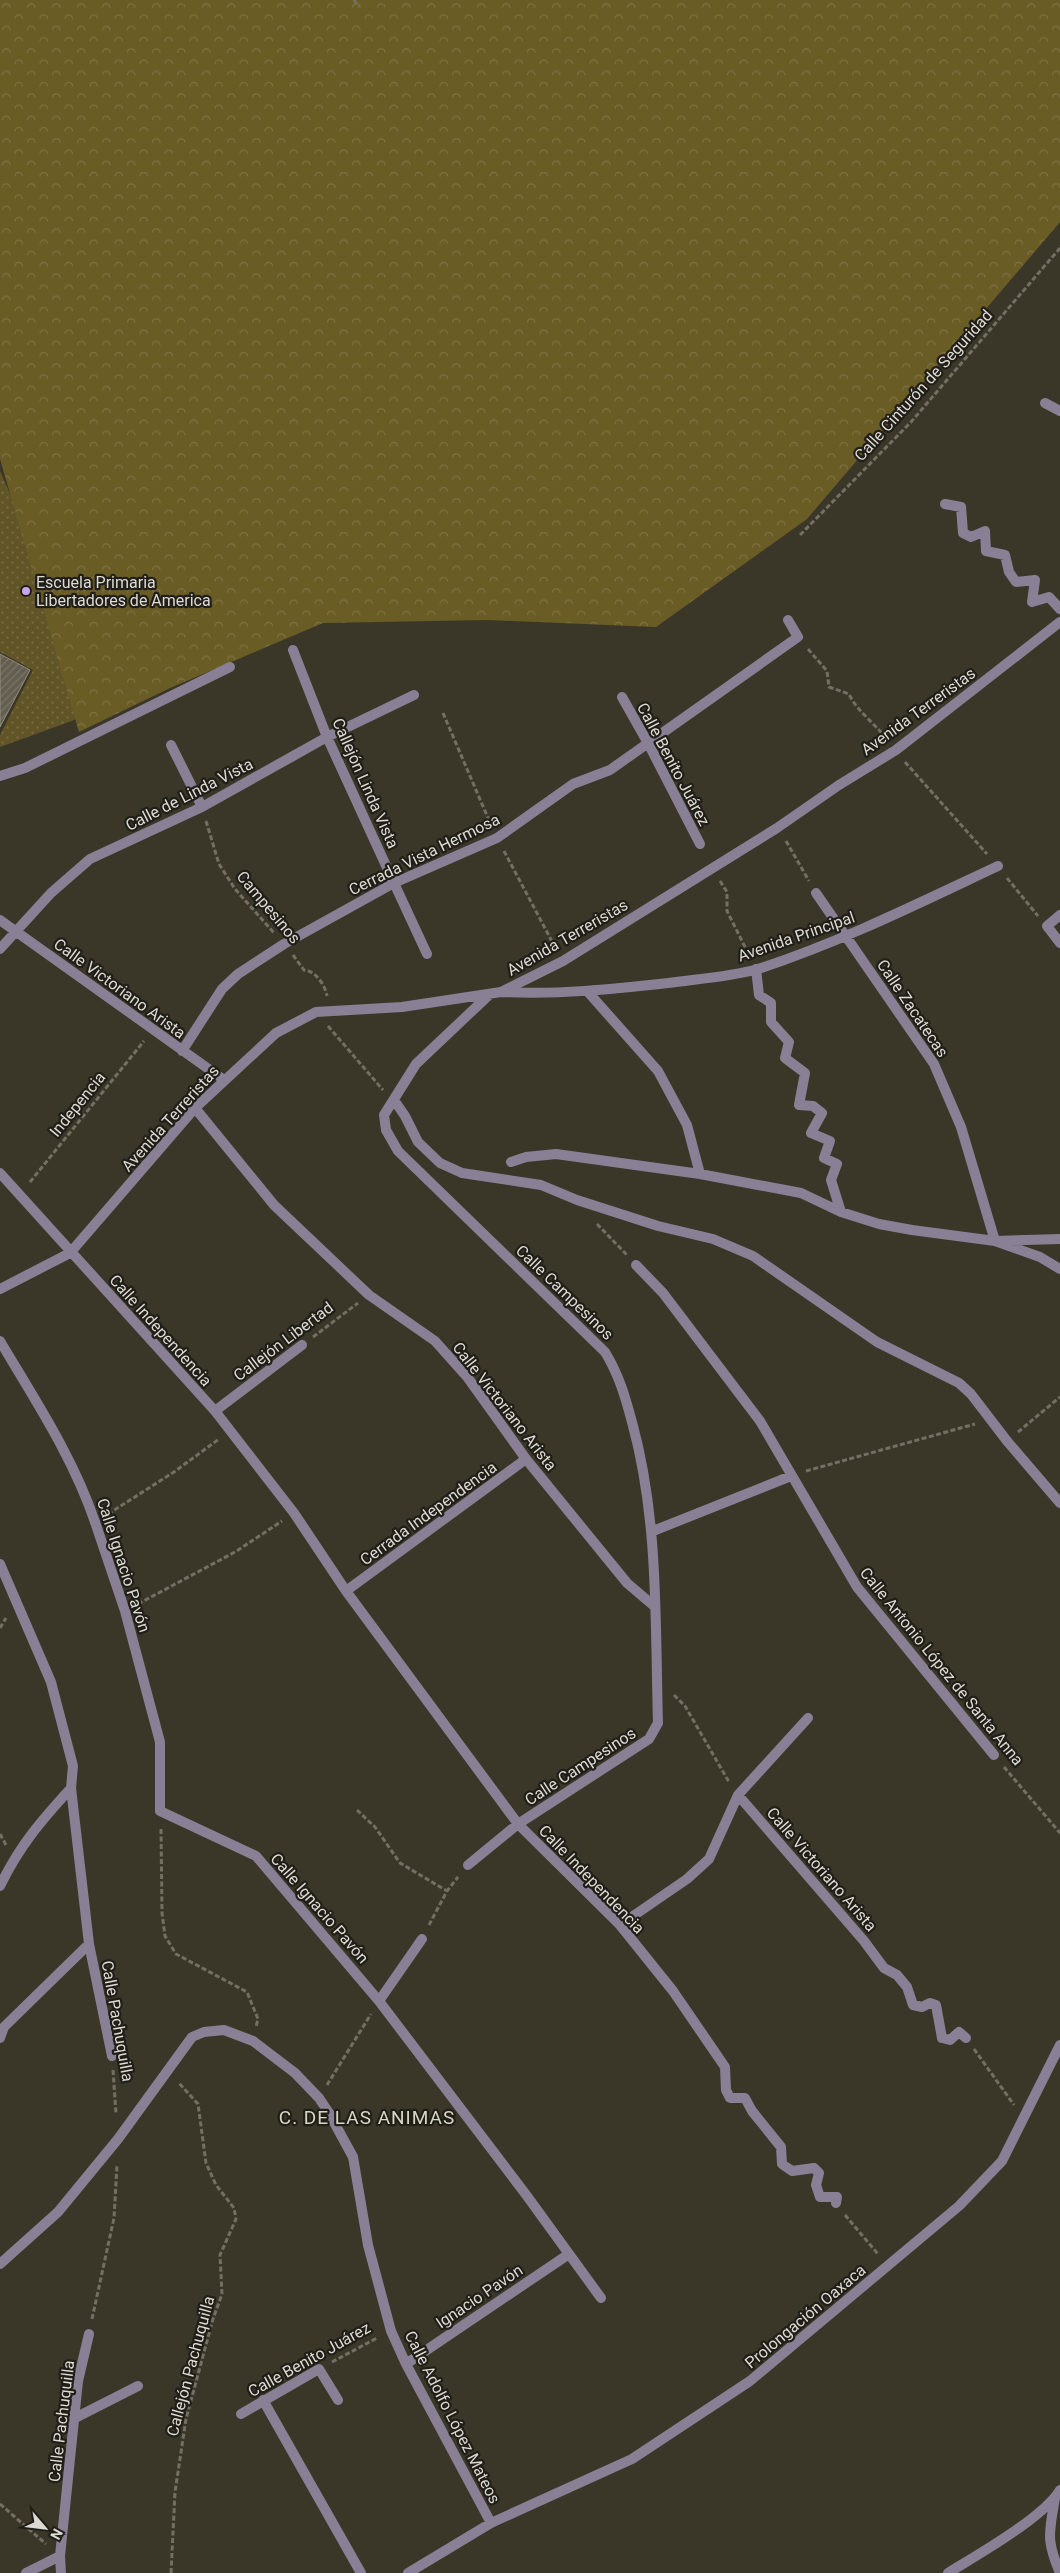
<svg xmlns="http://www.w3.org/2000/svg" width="1060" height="2573" viewBox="0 0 1060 2573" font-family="Roboto,sans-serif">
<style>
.grass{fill:url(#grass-dots)}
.forest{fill:url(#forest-crowns)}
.building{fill:url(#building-hatch);stroke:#928e7d}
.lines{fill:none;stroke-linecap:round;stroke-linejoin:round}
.path{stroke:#737063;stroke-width:3;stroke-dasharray:5 2.5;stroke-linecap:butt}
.lane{stroke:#8a8096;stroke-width:10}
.street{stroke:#8a8096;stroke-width:10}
.poi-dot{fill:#c9a5ee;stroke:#201e18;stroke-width:2}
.labels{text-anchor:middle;stroke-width:4.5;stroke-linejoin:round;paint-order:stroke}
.street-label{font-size:16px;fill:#dddad2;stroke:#201e18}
.poi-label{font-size:16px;fill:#dddad2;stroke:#201e18;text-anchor:start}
.quarter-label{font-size:19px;letter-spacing:1px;fill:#d9d5c3;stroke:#201e18}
</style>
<defs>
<pattern id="grass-dots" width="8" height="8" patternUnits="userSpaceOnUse" patternTransform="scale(1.25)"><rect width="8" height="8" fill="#615528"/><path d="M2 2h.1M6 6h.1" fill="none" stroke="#776d46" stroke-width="1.8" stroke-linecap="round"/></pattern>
<pattern id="forest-crowns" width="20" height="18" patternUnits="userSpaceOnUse" patternTransform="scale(1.25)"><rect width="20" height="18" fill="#6a5c25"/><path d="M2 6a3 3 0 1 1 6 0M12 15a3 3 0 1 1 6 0" fill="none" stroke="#7f7344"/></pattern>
<pattern id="building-hatch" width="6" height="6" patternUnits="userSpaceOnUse" patternTransform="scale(1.25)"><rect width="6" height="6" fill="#635e4f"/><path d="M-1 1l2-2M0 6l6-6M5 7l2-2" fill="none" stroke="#797467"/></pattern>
</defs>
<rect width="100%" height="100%" fill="#3b3728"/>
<path class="grass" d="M0,471L71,633L99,711L0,747V735L33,670L0,652Z"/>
<path class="forest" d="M0,0H1060V222L807,519L656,627L487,620L323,623L170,688L79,732L0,459Z"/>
<path class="building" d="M0,654L30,670L0,727Z"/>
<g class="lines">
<path class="path" d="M354,0L359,7
M800,535L911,422L1060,248
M808,649L827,671L829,687L849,694C856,710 875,724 887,739
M443,713L491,825
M905,762L987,854
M206,821L219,864L235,889L274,933
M786,841L809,881
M504,851L556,949
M1007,878L1038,916
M720,881L727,892V911L749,955
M293,955L304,970C316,971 325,985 327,996
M328,1026L383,1090
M30,1182L144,1041
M597,1224L627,1255
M313,1337L358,1303
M1018,1432L1060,1397
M806,1471L975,1424
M108,1514L174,1472L219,1439
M138,1604L235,1552L282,1521
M0,1628L6,1618
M674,1695L685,1706L729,1782
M1004,1767L1060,1833
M357,1810L375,1827L400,1863L447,1891
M161,1829L162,1913L165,1936L176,1954L247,1992L258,2019L256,2027
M0,1834L6,1845
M429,1925L447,1891L458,1877
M974,2049L1014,2105
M113,2070L116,2114
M327,2085L371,2014
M845,2215L878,2254
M92,2319L114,2218L117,2165
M332,2362L377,2338
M0,2504L46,2544
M171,2573L175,2492L186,2419L213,2319L222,2294L220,2255L236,2219L234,2208L216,2185L206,2163L198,2104L178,2082"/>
<path class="lane" d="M394,883L427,954
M0,1341C35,1400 73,1457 95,1522"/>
<path class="street" d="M1045,403L1060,411
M945,504L961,507L963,533L971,537L985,531L986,551L1005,555L1009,572L1016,582L1035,580L1032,602L1049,597L1060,609
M293,650L327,737L394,883
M622,697L648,743L700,844
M171,745L202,807
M0,776L25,768L230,667
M816,893L934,1064L961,1127L995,1241L1040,1257L1060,1269
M1060,915L1047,926L1060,943
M0,920L224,1080
M0,949L51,893L90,859L202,807L327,737L414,695
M756,969L759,995L771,1003V1022L789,1042L785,1058L805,1073L799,1105L813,1106L822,1113L811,1133L830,1141L824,1158L837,1164L831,1180L841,1212
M502,992C558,995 613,989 668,983C697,979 730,977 758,969C841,942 919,903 998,866
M588,992L658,1071L687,1125L700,1174
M182,1051L222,989L238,974L284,944L394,883L497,838L573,784L610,770L798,637L788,620
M394,1100L405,1116L418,1142L440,1163L462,1173L541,1185L577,1200L658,1226L713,1239L753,1256L877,1342L959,1383L971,1394L1007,1441L1060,1503
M195,1108L274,1205L369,1295L435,1341L468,1378L526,1459L627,1583L654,1606
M511,1162L526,1157L556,1154L700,1174L801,1193L841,1212L879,1224L912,1230L995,1241L1060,1239
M0,1173L215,1411L294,1513L346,1591L518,1824L620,1925L673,1991L725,2067L726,2090L730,2098H745L752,2111L781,2147L782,2164L792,2171L814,2168L819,2173L816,2185L820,2197H837L836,2203
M636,1265L663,1293L760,1421L857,1587L994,1755
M0,1289L70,1253L195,1108L276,1033L316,1012L402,1007L501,992L563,961L777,828L839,785L896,750L1060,622
M215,1411L302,1345
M95,1522L125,1611L160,1742V1811L256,1856L379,2001L527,2196L601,2298
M653,1531L791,1476
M0,1564L51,1682L73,1766L71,1788L89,1944L112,2056
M346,1591L526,1459
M738,1795L864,1941L884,1968L897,1975L907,1987L913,2005L922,2007L930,2003L936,2005L942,2038L950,2040L959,2032L966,2038
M468,1865L518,1824L649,1739L658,1723C655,1622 659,1520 632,1422C625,1396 619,1375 605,1352L398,1151L386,1130L384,1115L416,1064L490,994
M0,1886C20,1845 41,1821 71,1788
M620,1925L687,1879L709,1859L738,1795L808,1718
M379,2001L422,1939
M0,2038L4,2027L89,1944
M0,2264L58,2212L118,2139L192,2037L204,2032L224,2030L253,2041L295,2073L319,2098L329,2113L353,2157L368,2245L391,2331L406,2364L491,2523
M406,2364L569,2254
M263,2400L361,2573
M241,2414L319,2369L338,2400
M75,2418L138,2386
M1055,2498C1049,2533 1046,2540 1060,2573
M26,2573L60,2556
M61,2573L60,2556L78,2381L89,2334
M408,2573L491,2523L632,2459L750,2381L959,2206L1002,2161L1060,2045
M948,2573C977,2555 1043,2518 1060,2490"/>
</g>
<circle class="poi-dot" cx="26" cy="591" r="5"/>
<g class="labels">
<g class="street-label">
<text transform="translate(923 385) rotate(-48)" y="6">Calle Cinturón de Seguridad</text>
<text transform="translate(918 711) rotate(-36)" y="6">Avenida Terreristas</text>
<text transform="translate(674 764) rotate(62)" y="6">Calle Benito Juárez</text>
<text transform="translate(366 783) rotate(66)" y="6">Callejón Linda Vista</text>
<text transform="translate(189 794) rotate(-27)" y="6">Calle de Linda Vista</text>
<text transform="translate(424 854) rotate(-26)" y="6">Cerrada Vista Hermosa</text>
<text transform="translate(269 907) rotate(50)" y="6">Campesinos</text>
<text transform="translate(796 936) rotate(-19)" y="6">Avenida Principal</text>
<text transform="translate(567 937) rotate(-30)" y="6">Avenida Terreristas</text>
<text transform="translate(120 988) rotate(36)" y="6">Calle Victoriano Arista</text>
<text transform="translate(913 1008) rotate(56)" y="6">Calle Zacatecas</text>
<text transform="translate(77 1104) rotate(-51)" y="6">Indepencia</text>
<text transform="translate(170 1118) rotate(-48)" y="6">Avenida Terreristas</text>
<text transform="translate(565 1292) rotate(44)" y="6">Calle Campesinos</text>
<text transform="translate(161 1330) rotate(48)" y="6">Calle Independencia</text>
<text transform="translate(283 1341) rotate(-37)" y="6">Callejón Libertad</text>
<text transform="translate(505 1406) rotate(52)" y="6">Calle Victoriano Arista</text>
<text transform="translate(428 1513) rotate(-36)" y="6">Cerrada Independencia</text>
<text transform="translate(124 1565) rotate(72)" y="6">Calle Ignacio Pavón</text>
<text transform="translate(942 1666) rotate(51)" y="6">Calle Antonio López de Santa Anna</text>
<text transform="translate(580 1766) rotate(-33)" y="6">Calle Campesinos</text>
<text transform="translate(822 1869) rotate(49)" y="6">Calle Victoriano Arista</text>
<text transform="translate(592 1879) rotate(46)" y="6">Calle Independencia</text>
<text transform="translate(320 1908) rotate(49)" y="6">Calle Ignacio Pavón</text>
<text transform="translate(118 2021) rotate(80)" y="6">Calle Pachuquilla</text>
<text transform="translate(479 2296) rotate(-34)" y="6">Ignacio Pavón</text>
<text transform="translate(805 2316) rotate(-40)" y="6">Prolongación Oaxaca</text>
<text transform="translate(309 2359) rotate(-29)" y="6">Calle Benito Juárez</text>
<text transform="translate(190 2366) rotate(-75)" y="6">Callejón Pachuquilla</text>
<text transform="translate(453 2417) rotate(63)" y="6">Calle Adolfo López Mateos</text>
<text transform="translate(61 2421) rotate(-83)" y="6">Calle Pachuquilla</text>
</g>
<g class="poi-label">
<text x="36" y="588">Escuela Primaria<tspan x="36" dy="18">Libertadores de America</tspan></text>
</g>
<g class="quarter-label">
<text x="367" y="2124">C. DE LAS ANIMAS</text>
</g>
</g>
<g transform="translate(45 2528) rotate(118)" stroke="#201e18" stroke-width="4" paint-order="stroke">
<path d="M0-4L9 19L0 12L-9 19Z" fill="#dddad2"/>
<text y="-8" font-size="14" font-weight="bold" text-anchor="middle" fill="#dddad2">N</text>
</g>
</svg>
